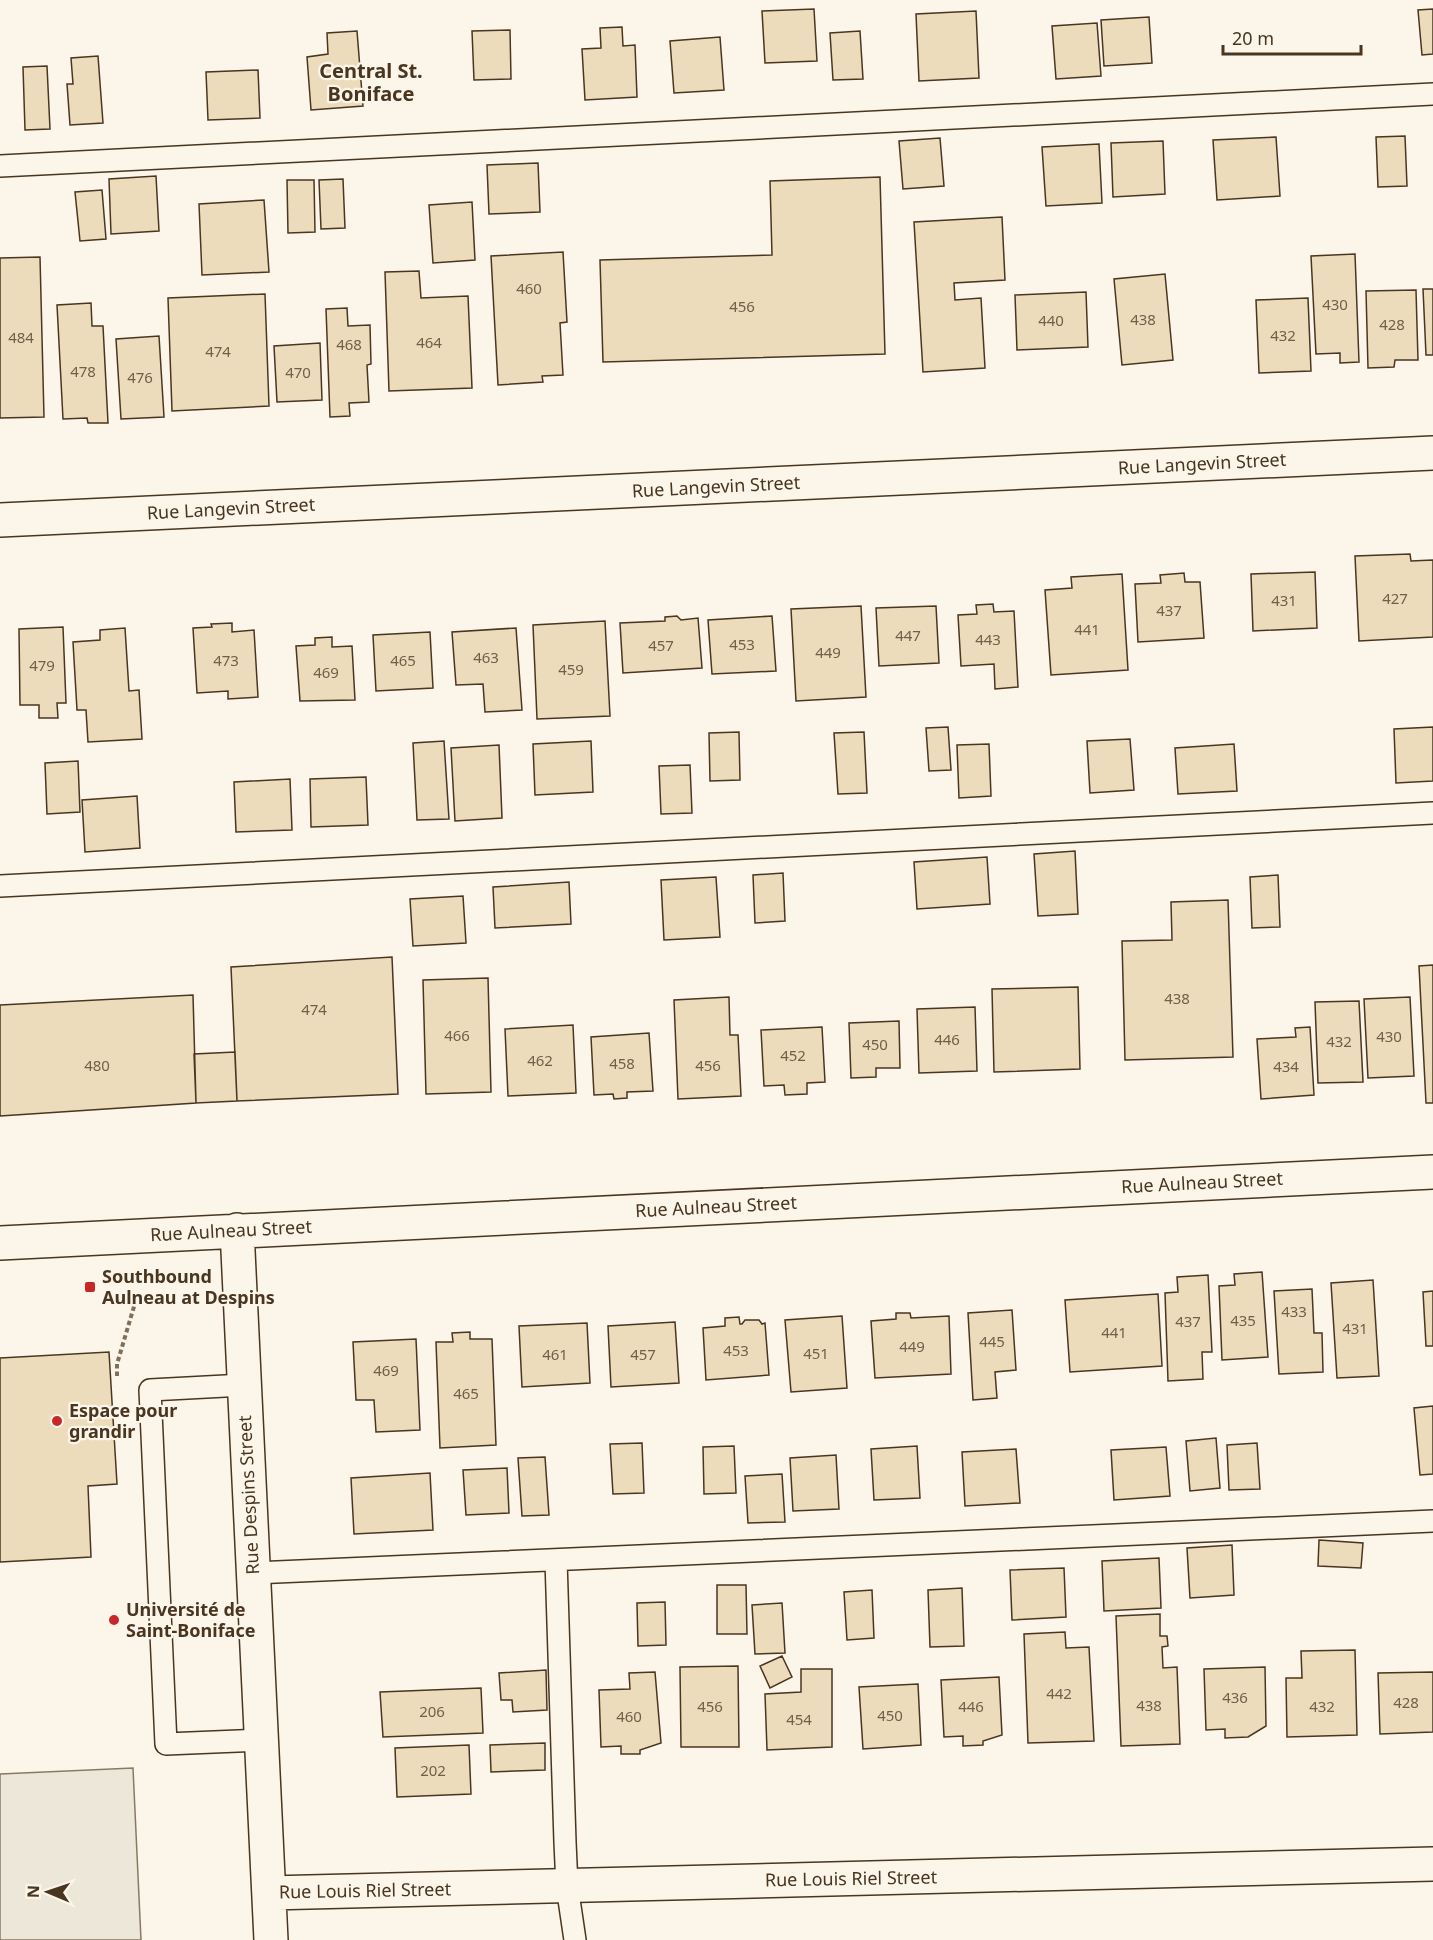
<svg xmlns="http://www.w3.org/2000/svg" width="1433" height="1940" viewBox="0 0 1433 1940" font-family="'Noto Sans',sans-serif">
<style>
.parking{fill:#ede7d9;stroke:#887966;stroke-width:1.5}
.building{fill:#ecdcbc;stroke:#4a3520;stroke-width:1.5}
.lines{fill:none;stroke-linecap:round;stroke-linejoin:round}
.lane-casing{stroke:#4a3520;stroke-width:24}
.street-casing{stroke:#4a3520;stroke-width:36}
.path{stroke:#7f6f5c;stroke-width:4;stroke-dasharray:4.5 3;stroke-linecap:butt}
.lane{stroke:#fbf6e9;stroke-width:21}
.street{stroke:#fbf6e9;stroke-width:33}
.poi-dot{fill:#c62828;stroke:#fbf6e9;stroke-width:2}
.labels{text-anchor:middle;stroke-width:4.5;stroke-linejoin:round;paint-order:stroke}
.number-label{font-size:15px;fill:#725f47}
.street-label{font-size:18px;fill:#4a3520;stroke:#fbf6e9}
.poi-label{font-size:18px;font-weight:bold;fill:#4a3520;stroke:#fbf6e9;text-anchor:start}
.neighbourhood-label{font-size:20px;font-weight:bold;fill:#4a3520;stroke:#fbf6e9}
</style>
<rect width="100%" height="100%" fill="#fbf6e9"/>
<path class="parking" d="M133,1768L141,1940H0V1774Z"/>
<path class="building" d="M814,9L817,61L765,63L762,11Z
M1433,9V54L1422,55L1418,10Z
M976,11L979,78L919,81L916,14Z
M1149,17L1152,63L1104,66L1101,20Z
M1097,23L1101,76L1056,79L1052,26Z
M622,27L623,46L635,45L637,97L585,100L582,49L601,48L600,28Z
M510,30L511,79L474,80L472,31Z
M357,31L363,106L311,110L307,57L328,54L327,33Z
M860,31L863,79L833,80L830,33Z
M720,37L724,90L674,93L670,41Z
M98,56L103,123L70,125L67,84H73L71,58Z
M47,66L50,129L25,130L23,67Z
M258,70L260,118L208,120L206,72Z
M1405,136L1407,186L1378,187L1376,137Z
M1276,137L1280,196L1217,200L1213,140Z
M940,138L944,186L903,189L899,141Z
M1163,141L1165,194L1113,197L1111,143Z
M1099,144L1102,203L1046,206L1042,147Z
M538,163L540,212L489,214L487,165Z
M156,176L159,231L111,234L109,179Z
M880,177L885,354L603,362L600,260L772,255L770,181Z
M343,179L345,228L321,229L319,180Z
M287,180H314L315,232L288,233Z
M102,190L106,239L80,241L75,192Z
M264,200L269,272L202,275L199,204Z
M472,202L475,260L433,263L429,205Z
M1002,217L1005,280L954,283L955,300L981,298L985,368L923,372L914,222Z
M563,252L567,322L560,323L563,375L542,376L543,382L498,385L491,256Z
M1355,254L1359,362L1340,363V353L1316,354L1311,256Z
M40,257L44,417L0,418V258Z
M419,271L421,298L468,296L472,388L389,391L385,272Z
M1165,274L1173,360L1122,365L1114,279Z
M1423,289H1433V355H1426Z
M1416,290L1418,360H1395L1394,367L1368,368L1366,291Z
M1086,292L1088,347L1017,350L1015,295Z
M265,294L269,406L172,411L168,298Z
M1308,298L1311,371L1259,373L1256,300Z
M91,303L92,326H103L108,423H88L87,418L63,419L57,305Z
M347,308L348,326L370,325L371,364L367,365L369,402L349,403L350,416L330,417L326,309Z
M159,336L164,417L121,419L116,339Z
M320,343L322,400L277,402L274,346Z
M1410,554L1411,561L1433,560V637L1359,641L1355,556Z
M1315,572L1317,628L1253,631L1251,574Z
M1184,573L1185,582H1200L1204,638L1138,642L1135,584L1161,583L1160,575Z
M1122,574L1128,670L1051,675L1045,590L1072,588L1071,577Z
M993,604L994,612L1014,611L1018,687L995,689L994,664L961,666L958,615L977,614L976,605Z
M861,606L866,697L796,701L791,609Z
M936,606L939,663L879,666L876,608Z
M677,616L681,620L698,618L702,668L623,673L620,623L665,621V617Z
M772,616L776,671L712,674L708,620Z
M605,621L610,716L537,719L533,625Z
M232,623V632L254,630L258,697L228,699V691L197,693L193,628L212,627L211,624Z
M63,627L66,703H57L58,718H39V705H20L19,629Z
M125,628L129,691L139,690L142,739L88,742L86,710H77L73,642L100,640V630Z
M516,628L522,710L485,712L483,684L456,685L452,632Z
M430,632L433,688L376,691L373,635Z
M332,637V647L352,646L355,700L300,701L296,646L315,645V638Z
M948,727L951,770L929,771L926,728Z
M1433,727V781L1396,783L1394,729Z
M739,732L740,780L710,781L709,733Z
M864,732L867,793L838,794L834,733Z
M1130,739L1134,790L1090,793L1087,741Z
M444,741L449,819L417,820L413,743Z
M591,741L593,792L535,795L533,744Z
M989,744L991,796L959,798L957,745Z
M1234,744L1237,791L1178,794L1175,748Z
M499,745L502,818L455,821L451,748Z
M78,761L80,812L47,814L45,763Z
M690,765L692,813L661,814L659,766Z
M366,777L368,825L311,827L310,779Z
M290,779L292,830L236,832L234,782Z
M137,796L140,848L85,852L82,800Z
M1075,851L1078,914L1038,916L1034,854Z
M987,857L990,904L917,909L914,862Z
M783,873L785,921L755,923L753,875Z
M1278,875L1280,927L1252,928L1250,877Z
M716,877L720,937L664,940L661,880Z
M569,882L571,924L495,928L493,887Z
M463,896L466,943L413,946L410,899Z
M1228,900L1233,1057L1125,1060L1122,941L1172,940L1171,902Z
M392,957L398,1094L237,1101L231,967Z
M1433,965V1103H1426L1419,966Z
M488,978L491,1092L426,1094L423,980Z
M1078,987L1080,1069L994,1072L992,989Z
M193,995L196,1103L0,1116V1005Z
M729,997L730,1035H738L741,1096L678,1099L674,1000Z
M1410,997L1414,1076L1368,1078L1364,999Z
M1359,1001L1363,1082L1318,1083L1315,1002Z
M975,1007L977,1071L919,1073L917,1009Z
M899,1021L900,1068H876V1077L851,1078L849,1023Z
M573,1025L576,1093L508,1096L505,1029Z
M822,1027L825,1082L807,1083V1094L785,1095L784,1085L764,1086L761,1030Z
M1310,1027L1314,1095L1261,1099L1257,1039L1296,1037L1295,1028Z
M649,1033L653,1091L627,1092V1098L614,1099L613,1094L594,1095L591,1037Z
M235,1052L237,1101L196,1103L194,1054Z
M1262,1272L1268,1357L1222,1360L1219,1286L1235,1285L1234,1274Z
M1208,1275L1212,1352H1202L1203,1379L1168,1381L1165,1293L1178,1292L1177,1277Z
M1373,1280L1379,1376L1337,1378L1331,1283Z
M1312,1289L1314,1333H1322L1323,1372L1279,1374L1274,1291Z
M1433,1291V1346H1426L1423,1292Z
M1158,1294L1162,1366L1070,1372L1065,1300Z
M1012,1310L1016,1370L995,1372L997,1398L973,1400L968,1313Z
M896,1313H910L911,1318L949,1316L951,1374L875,1378L871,1321L896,1319Z
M842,1316L847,1388L791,1392L785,1320Z
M739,1317L740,1324H742L745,1320H759L762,1324L765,1323L769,1375L706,1380L703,1328L725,1326V1318Z
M675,1322L679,1383L611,1387L608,1326Z
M587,1323L590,1383L522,1387L519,1326Z
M470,1332V1339H492L496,1445L440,1448L436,1342H453L452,1333Z
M416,1339L420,1430L376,1432L374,1400H356L353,1342Z
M109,1352L117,1484L88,1486L91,1557L0,1562V1358Z
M1433,1406V1474L1420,1475L1414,1408Z
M1216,1438L1220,1488L1190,1491L1186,1441Z
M642,1443L644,1493L613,1494L610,1444Z
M1257,1443L1260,1489L1229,1490L1227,1445Z
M734,1446L736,1493L704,1494L703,1447Z
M917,1446L920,1498L874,1500L871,1449Z
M1166,1447L1170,1496L1114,1500L1111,1450Z
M1016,1449L1020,1503L965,1506L962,1452Z
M836,1455L839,1509L793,1511L790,1458Z
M545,1457L549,1515L522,1516L518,1458Z
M507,1468L509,1513L466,1515L463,1470Z
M430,1473L433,1530L354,1534L351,1478Z
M782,1474L785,1522L748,1523L745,1476Z
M1319,1540L1363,1543L1361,1568L1318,1566Z
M1232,1545L1234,1595L1190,1598L1187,1548Z
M1159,1558L1161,1608L1104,1611L1102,1561Z
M1064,1568L1066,1617L1012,1620L1010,1570Z
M717,1585H746L747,1634H717Z
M962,1588L964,1646L930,1647L928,1590Z
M872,1590L874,1638L847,1640L844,1592Z
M665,1602L666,1645L638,1646L637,1603Z
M782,1603L785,1653L755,1654L752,1605Z
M1160,1614V1636H1167L1168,1646L1162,1647L1163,1668L1177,1667L1180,1744L1121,1746L1116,1616Z
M1065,1632L1066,1648L1089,1647L1094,1741L1028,1743L1024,1634Z
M1355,1650L1357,1735L1287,1737L1286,1678H1302L1301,1651Z
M782,1656L792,1677L770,1688L760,1666Z
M738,1666L739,1747H681L680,1667Z
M1265,1667L1266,1726L1248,1737L1225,1738V1729L1206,1730L1204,1669Z
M801,1669H832V1747L767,1750L765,1694L801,1692Z
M546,1670L547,1710L513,1712L512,1700H501L499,1673Z
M655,1672L661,1743L640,1750V1754H621V1746L601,1747L599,1690L630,1689L629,1673Z
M1433,1672V1732L1380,1734L1378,1673Z
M999,1677L1002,1735L983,1741V1745L963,1746V1736L944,1737L941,1680Z
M918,1684L921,1745L863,1749L859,1687Z
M481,1688L483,1733L383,1737L380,1692Z
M545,1743V1770L491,1772L490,1745Z
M469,1745L471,1794L397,1797L395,1748Z"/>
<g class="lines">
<g class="lane-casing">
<path id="lane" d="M0,166L1433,94
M0,886L1433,813
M244,1385L150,1390L166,1744L261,1740
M556,1560L565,1842L567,1886L575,1940
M253,1573L1433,1521"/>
</g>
<g class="street-casing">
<path id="street" d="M0,520L1433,453
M237,1230L271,1940
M0,1243L1433,1172
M269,1893L1433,1864"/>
</g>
<path class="path" d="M117,1376V1364L138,1293"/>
<use href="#lane" class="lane"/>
<use href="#street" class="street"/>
</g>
<g class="poi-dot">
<rect x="84" y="1281" width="12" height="12" rx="3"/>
<circle cx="57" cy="1421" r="6"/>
<circle cx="114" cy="1620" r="6"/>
</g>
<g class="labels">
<g class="number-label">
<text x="529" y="294">460</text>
<text x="1335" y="310">430</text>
<text x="742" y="312">456</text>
<text x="1143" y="325">438</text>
<text x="1051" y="326">440</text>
<text x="1392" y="330">428</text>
<text x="1283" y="341">432</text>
<text x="21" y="343">484</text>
<text x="429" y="348">464</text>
<text x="349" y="350">468</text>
<text x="218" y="357">474</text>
<text x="83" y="377">478</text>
<text x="298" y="378">470</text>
<text x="140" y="383">476</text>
<text x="1395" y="604">427</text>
<text x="1284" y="606">431</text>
<text x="1169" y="616">437</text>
<text x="1087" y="635">441</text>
<text x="908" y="641">447</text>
<text x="988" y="645">443</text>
<text x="742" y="650">453</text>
<text x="661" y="651">457</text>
<text x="828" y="658">449</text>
<text x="486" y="663">463</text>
<text x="226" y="666">473</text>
<text x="403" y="666">465</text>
<text x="42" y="671">479</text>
<text x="571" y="675">459</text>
<text x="326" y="678">469</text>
<text x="1177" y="1004">438</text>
<text x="314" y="1015">474</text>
<text x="457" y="1041">466</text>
<text x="1389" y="1042">430</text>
<text x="947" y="1045">446</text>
<text x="1339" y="1047">432</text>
<text x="875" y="1050">450</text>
<text x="793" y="1061">452</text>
<text x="540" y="1066">462</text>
<text x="622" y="1069">458</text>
<text x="97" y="1071">480</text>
<text x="708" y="1071">456</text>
<text x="1286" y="1072">434</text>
<text x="1294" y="1317">433</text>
<text x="1243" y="1326">435</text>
<text x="1188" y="1327">437</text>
<text x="1355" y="1334">431</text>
<text x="1114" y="1338">441</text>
<text x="992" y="1347">445</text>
<text x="912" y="1352">449</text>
<text x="736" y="1356">453</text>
<text x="816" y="1359">451</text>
<text x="555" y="1360">461</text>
<text x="643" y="1360">457</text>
<text x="386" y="1376">469</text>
<text x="466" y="1399">465</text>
<text x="1059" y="1699">442</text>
<text x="1235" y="1703">436</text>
<text x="1406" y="1708">428</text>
<text x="1149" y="1711">438</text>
<text x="710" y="1712">456</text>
<text x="971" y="1712">446</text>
<text x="1322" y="1712">432</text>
<text x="432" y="1717">206</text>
<text x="890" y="1721">450</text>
<text x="629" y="1722">460</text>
<text x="799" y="1725">454</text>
<text x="433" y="1776">202</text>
</g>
<g class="street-label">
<text transform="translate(1202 464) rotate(-3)" y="6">Rue Langevin Street</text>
<text transform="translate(716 487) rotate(-3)" y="6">Rue Langevin Street</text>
<text transform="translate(231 509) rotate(-3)" y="6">Rue Langevin Street</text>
<text transform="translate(1202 1183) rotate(-3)" y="6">Rue Aulneau Street</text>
<text transform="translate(716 1207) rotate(-3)" y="6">Rue Aulneau Street</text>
<text transform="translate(231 1231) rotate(-3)" y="6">Rue Aulneau Street</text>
<text transform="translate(249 1495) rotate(-93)" y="6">Rue Despins Street</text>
<text transform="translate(851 1879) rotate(-1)" y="6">Rue Louis Riel Street</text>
<text transform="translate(365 1891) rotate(-1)" y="6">Rue Louis Riel Street</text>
</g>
<g class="poi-label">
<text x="102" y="1283">Southbound<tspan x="102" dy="21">Aulneau at Despins</tspan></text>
<text x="69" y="1417">Espace pour<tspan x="69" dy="21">grandir</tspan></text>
<text x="126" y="1616">Université de<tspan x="126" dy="21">Saint-Boniface</tspan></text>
</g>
<g class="neighbourhood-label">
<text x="371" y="78">Central St.<tspan x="371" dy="23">Boniface</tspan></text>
</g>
</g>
<g transform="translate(48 1892) rotate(272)" stroke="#fbf6e9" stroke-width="4.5" paint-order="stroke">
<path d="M0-4.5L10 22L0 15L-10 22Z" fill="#4a3520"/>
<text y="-9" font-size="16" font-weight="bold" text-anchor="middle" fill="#4a3520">N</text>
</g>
<path d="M1223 45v9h138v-9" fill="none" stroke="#4a3520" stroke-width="3"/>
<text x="1232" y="45" font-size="18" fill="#4a3520" stroke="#fbf6e9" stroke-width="4.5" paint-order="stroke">20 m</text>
</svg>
